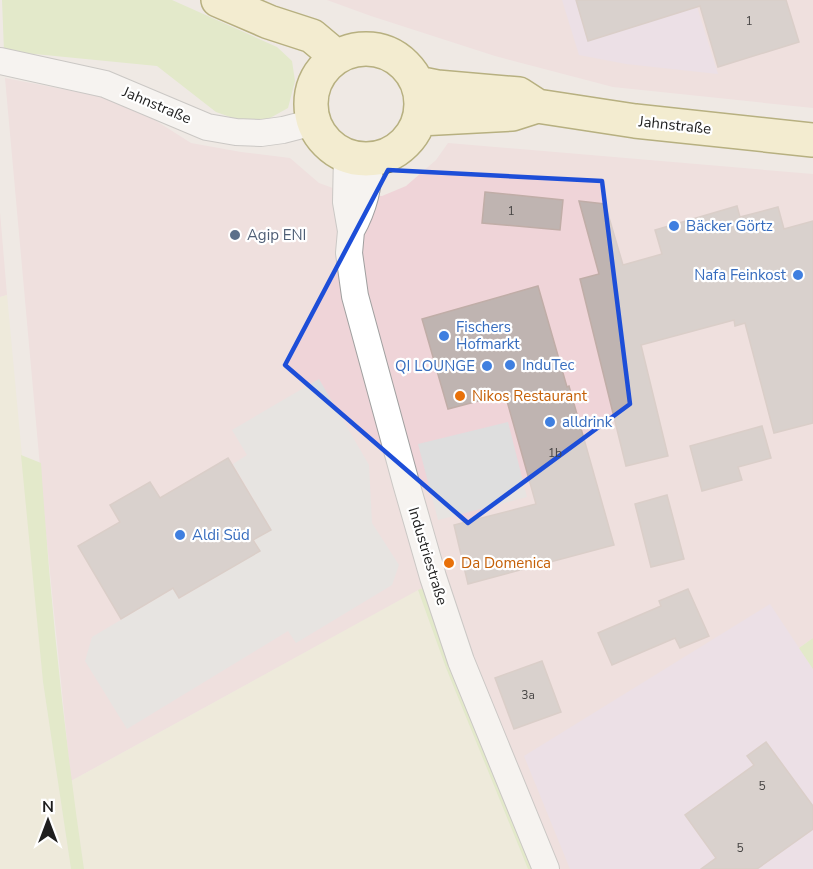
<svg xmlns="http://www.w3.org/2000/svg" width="813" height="869" viewBox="0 0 813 869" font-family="'Nunito Sans',sans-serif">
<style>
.commercial{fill:#efd4d8}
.industrial{fill:#e8d6e8}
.farmland{fill:#edead0}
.grass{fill:#d4e8ab}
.parking{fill:#dedede}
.building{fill:#bfb4b1;stroke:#c0ada7;stroke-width:1.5}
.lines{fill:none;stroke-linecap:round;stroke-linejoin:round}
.street-casing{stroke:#9f9f9f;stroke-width:28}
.secondary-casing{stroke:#736a07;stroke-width:36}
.street{stroke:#fff;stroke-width:26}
.secondary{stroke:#f8efb9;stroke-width:33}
.marked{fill:none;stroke:#1d4ed8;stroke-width:4.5;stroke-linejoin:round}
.shop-dot{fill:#3f7fe0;stroke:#fff;stroke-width:2}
.service-dot{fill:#5c6f8a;stroke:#fff;stroke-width:2}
.food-dot{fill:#e8710a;stroke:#fff;stroke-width:2}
.labels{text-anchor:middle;stroke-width:4.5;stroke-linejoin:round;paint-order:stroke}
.number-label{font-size:12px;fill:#464443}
.street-label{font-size:15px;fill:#1e1e1e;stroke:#fff}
.shop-label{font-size:15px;fill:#366cbe;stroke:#fff;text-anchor:start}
.service-label{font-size:15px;fill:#4e5e75;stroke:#fff;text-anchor:start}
.food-label{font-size:15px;fill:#c56008;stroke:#fff;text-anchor:start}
</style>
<rect width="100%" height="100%" fill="#efe9e4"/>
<path class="commercial" d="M327,0H813V108L613,87L495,56L371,16Z
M5,78L125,101L191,143L241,152L290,158L319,183L352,195L382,196L406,186L436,160L448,143L813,174V638L799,648L813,669V869H533L450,667L423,588L71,781L46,533Z
M0,212L7,295L0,297Z"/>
<path class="industrial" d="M562,0H695L718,74L626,64L579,55Z
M770,604L813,669V869H570L524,756Z"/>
<path class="farmland" d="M7,295L43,682L71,869H0V297Z
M418,590L446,668L528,869H84L71,781Z"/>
<path class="grass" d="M2,0H172L277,47L292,61L295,81L288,108L270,118L247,123L216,112L157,66L4,51Z
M21,455L41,463C50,599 64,734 84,869H71L43,682Z
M423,588L450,667L533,869H528L446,668L418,590Z
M813,638V669L799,648Z"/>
<path class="parking" d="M319,379L369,465L372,523L399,565L392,585L296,643L288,631L127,729L85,661L92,637L173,589L179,599L260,551L254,540L271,529L233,464L247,455L232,430Z
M508,422L527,497L438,520L418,444Z"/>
<path class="building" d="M576,0H786L799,42L718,67L700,6L588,41Z
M485,192L563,200L560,230L482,223Z
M579,201L605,204L623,265L662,254L655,230L737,206L740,217L778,207L784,229L813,221V423L774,433L745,323L735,326L734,320L641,345L668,456L626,466L580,279L599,274Z
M538,286L567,387L569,386L614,545L468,584L454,525L536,504L505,394L448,409L422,319Z
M762,426L771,458L738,467L742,480L702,491L690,446Z
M228,458L271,530L253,540L260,551L179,598L173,588L121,619L78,546L120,522L110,505L150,482L160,498Z
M667,495L684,559L651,567L635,504Z
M688,589L709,636L680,648L675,638L612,665L598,633L661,606L659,601Z
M542,661L561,712L514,729L495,678Z
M766,742L813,806V829L757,869H701L716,858L685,815L754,765L747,756Z"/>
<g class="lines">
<g class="street-casing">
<path id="street" d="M0,61L105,84L207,127L236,132L261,133L283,130L314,122
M347,155L346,202L351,231L349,253L355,296L406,483L433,577L461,661L546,869
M351,231C365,206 368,187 371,158"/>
</g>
<g class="secondary-casing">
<path id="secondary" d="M218,0L269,22L312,36L337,57
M311 104a55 55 0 1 1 110 0a55 55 0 1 1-110 0Z
M417,83L437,87L519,94L536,105
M419,119L512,114L537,106L635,121L813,140"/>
</g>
<use href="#street" class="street"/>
<use href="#secondary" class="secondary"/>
</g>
<path d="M0 0H813V869H0ZM388,170L602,181L630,404L468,523L285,365Z" fill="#efe9e4" fill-opacity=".55" fill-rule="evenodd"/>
<path class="marked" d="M388,170L602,181L630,404L468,523L285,365Z"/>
<g class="shop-dot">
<circle cx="674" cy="226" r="6"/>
<circle cx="798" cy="275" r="6"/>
<circle cx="444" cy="336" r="6"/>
<circle cx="510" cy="365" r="6"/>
<circle cx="487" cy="366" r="6"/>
<circle cx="550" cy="422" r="6"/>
<circle cx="180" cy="535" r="6"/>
</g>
<circle class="service-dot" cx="235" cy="235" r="6"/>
<g class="food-dot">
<circle cx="460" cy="396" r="6"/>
<circle cx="449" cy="563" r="6"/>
</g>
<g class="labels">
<g class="number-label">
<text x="749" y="25">1</text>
<text x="511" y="215">1</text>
<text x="555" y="457">1b</text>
<text x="528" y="699">3a</text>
<text x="762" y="790">5</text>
<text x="740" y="852">5</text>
</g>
<g class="street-label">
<text transform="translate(157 105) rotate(23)" y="5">Jahnstraße</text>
<text transform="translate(675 125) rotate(6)" y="5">Jahnstraße</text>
<text transform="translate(428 556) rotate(73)" y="5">Industriestraße</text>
</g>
<g class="shop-label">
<text x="686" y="231">Bäcker Görtz</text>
<text x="786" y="280" text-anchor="end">Nafa Feinkost</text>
<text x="456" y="332">Fischers<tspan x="456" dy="17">Hofmarkt</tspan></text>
<text x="522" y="370">InduTec</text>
<text x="475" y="371" text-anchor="end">QI LOUNGE</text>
<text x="562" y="427">alldrink</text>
<text x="192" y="540">Aldi Süd</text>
</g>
<g class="service-label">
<text x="247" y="240">Agip ENI</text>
</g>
<g class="food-label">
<text x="472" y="401">Nikos Restaurant</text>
<text x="461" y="568">Da Domenica</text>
</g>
</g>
<g transform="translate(48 821)" stroke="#ffffff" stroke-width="4.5" paint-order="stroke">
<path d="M0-4.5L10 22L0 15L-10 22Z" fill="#1e1e1e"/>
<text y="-9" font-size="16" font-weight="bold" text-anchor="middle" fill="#1e1e1e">N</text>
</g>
</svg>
